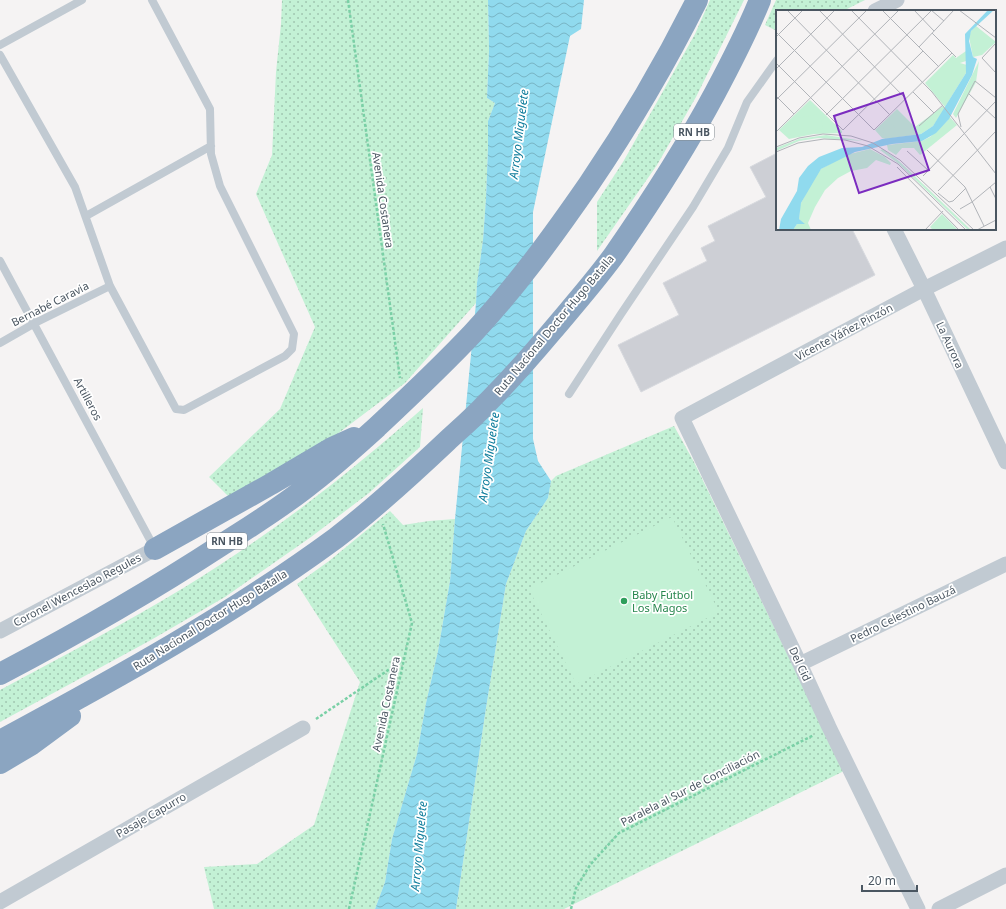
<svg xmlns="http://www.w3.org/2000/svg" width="1006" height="909" viewBox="0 0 1006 909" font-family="'Noto Sans',sans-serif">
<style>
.grass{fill:url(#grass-dots)}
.pitch{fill:#c3f1d5}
.water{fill:url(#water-waves)}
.building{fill:#cdcfd5;stroke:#d7d9de}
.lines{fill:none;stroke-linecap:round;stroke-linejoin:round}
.path{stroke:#7ad0a6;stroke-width:2.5;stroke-dasharray:3 2;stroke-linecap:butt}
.lane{stroke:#c1cad2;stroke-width:8}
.street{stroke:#c1cad2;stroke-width:15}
.highway{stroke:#8ba5c1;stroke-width:22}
.leisure-dot{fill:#2e9e5b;stroke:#fff;stroke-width:1.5}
.labels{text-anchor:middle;stroke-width:3.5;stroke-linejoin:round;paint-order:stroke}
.shield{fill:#fff;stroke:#808990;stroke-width:1}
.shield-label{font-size:10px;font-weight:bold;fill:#4a5661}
.street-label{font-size:11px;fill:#4a5661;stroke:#fff}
.leisure-label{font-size:11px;fill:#27864d;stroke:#fff;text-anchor:start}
.water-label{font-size:12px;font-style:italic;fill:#0c7c9b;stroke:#fff}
.inset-road{fill:none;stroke:#b1b4b9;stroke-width:1}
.view{fill:#7b2cbf;fill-opacity:0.15;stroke:#7b2cbf;stroke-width:2}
.inset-edge{fill:none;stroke:#4a5661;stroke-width:2}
</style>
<defs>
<pattern id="grass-dots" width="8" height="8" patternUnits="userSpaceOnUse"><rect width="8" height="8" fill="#c3f1d5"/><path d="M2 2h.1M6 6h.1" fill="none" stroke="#a0c6b0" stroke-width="1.8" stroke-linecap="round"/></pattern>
<pattern id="water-waves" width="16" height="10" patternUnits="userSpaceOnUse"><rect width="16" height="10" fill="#90daee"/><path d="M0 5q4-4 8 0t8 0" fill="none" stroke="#78b4c4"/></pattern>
</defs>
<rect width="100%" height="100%" fill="#f5f3f3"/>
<path class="grass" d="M282,0H488L489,50L487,98L495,103L488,121V148L486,198L483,240L477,283L476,303L405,383L324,444L230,498L209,477L280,409L315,327L256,194L272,155L276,72L281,24Z
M710,0H744L696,97L657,165L597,251V202L623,162L657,102L695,34Z
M776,0H865L843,11H777V31L765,25Z
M423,408L420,447L369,493L311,537L225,597L151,640L0,722V690C62,657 125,623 185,587C270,535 349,474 423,408Z
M674,426L694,462L844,771L564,909H456L486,708L506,584L526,531L548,498L551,481L556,476Z
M390,511L403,525L429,521L455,519L450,581L438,651L426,703L417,754L392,839L385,882L375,909H214L204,867L257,864L314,825L360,682L297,584L329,561Z"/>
<path class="pitch" d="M672,517L719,612L576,684L529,589Z"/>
<path class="water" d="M488,0H584L581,29L570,36L533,212V439L538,461L551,481L548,498L526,531L506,584L486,708L456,909H375L385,882L392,839L417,754L426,703L438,651L450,581L455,519L476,303L477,283L483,240L486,198L488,148V121L495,103L487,98L489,50Z"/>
<path class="building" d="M777,153V229H852L875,275L641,392L618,345L679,315L663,283L707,261L701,248L715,241L708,226L766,197L750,167Z"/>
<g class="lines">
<path class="path" d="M348,0L400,378
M316,719L403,660
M349,909L412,623L383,524
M571,909L576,888L590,865L619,833L814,735"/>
<path class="lane" d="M0,45L82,0
M0,55L75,187L110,286L176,409L184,410L285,356L292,349L294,334L220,186L211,154L210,109L152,0
M86,216L211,146
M0,261L155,549
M0,343L35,323L110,286
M569,394L621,314L693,207L728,148L747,102L777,60"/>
<path class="street" d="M875,11L897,0
M894,229L924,289L1006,462
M0,631L155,549
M800,664L1006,564
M0,902L303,728
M918,909L829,727L800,664L682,418L924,289L1006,248
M939,909L1006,875"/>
<path class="highway" d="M155,549L271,484L332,448L354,438
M0,674C76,634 151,591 223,544C254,524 285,505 313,482C335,465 356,446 377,427C410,396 442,366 473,333C516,287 553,236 589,184C629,125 665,64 697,0
M0,741C115,679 230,616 336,538C375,508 411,475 447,441C460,429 474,417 486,404C509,381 531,356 552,331C573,306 595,281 614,255C650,203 685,149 715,93C731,63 747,32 760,0
M0,763L32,744L70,716"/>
</g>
<circle class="leisure-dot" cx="624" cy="601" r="4"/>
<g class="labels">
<g class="shield">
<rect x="674" y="124" width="40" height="16" rx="3"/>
<rect x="207" y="533" width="40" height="16" rx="3"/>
</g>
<g class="shield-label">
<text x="694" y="136">RN HB</text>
<text x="227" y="545">RN HB</text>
</g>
<g class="street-label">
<text transform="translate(383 200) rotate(82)" y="4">Avenida Costanera</text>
<text transform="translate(50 304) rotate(-27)" y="4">Bernabé Caravia</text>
<text transform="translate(554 325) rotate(-50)" y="4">Ruta Nacional Doctor Hugo Batalla</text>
<text transform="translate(844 332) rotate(-28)" y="4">Vicente Yáñez Pinzón</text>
<text transform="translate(950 345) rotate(65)" y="4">La Aurora</text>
<text transform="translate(88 399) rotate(62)" y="4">Artilleros</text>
<text transform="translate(77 590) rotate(-28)" y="4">Coronel Wenceslao Regules</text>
<text transform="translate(903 614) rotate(-26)" y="4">Pedro Celestino Bauzá</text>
<text transform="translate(210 620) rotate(-32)" y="4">Ruta Nacional Doctor Hugo Batalla</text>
<text transform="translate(800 664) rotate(65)" y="4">Del Cid</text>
<text transform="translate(386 704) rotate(-78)" y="4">Avenida Costanera</text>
<text transform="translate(690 788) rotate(-27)" y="4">Paralela al Sur de Conciliación</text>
<text transform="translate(151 815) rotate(-30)" y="4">Pasaje Capurro</text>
</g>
<g class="leisure-label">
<text x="632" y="599">Baby Fútbol<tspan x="632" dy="13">Los Magos</tspan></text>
</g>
<g class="water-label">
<text transform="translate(519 134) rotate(-83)" y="4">Arroyo Miguelete</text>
<text transform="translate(489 457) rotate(-82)" y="4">Arroyo Miguelete</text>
<text transform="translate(419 846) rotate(-85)" y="4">Arroyo Miguelete</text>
</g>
</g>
<g transform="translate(776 10)">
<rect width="220" height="220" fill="#f5f3f3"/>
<path d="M200,16L220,32L206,45L197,47L193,27L195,21ZM190,41V51L184,53L191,55L190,63L169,97L149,73L177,45L180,48ZM203,51L200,72L180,108L177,104ZM34,90L66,121V123L38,124L13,129L3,120ZM167,96L169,99L157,116L145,124L110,129L106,128L99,120L121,99L139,117ZM172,105L181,115L144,145L138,138H126L120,145L112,140L111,135L146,131L154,127L172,110ZM50,125L87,131L42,128L23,131L0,141V138L23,129ZM94,139L109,147L115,153L114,155L100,150L91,158L75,161L62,168L49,180L39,197L32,213L35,220H17L21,214H28L23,209L24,195L39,165L45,159L70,145ZM107,139L123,151L195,220H192L123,154L104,140ZM166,204L182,220H157L154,217Z" fill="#c3f1d5"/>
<path d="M177,52L184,59L173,69L166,61ZM44,104L47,118L24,122L21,108ZM7.5 119a5.5 5.5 0 1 1 11 0a5.5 5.5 0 1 1-11 0ZM107 120a6 6 0 1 1 12 0a6 6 0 1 1-12 0Z" fill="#c3f1d5"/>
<path d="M212,0H218L195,21L193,31L197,47L201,49L196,65L173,109L160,123L146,131L116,134L79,142L45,159L25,193L23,209L29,214H21L17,220H3L5,209L21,181L23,168L32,156L43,147L66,138L86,137L106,129L145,124L157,116L190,63L189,24Z" fill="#90daee"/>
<path class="inset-road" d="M11,0L114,105M43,0L130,89M75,0L156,82L220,164M106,0L163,57M138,0L158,21M155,0L168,11M183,0L220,28M0,22L98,120L176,43M156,23L180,47M0,27L27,0M220,33L206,48L220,63M143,37L178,0M0,53L67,120L147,41M0,59L59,0M137,82L158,103M193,84L220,109M0,86L18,104M0,90L91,0M50,105L155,1M143,116L167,95M185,117L182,104L199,71L220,88M0,122L123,0M0,137L23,128L47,124L75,126L97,133L124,150L198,220M151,140L189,177L208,216M131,141L153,161M0,142L22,133L48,129L69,130L92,136L122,154L190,220M121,157L183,220M147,166L220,91M214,177L220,189M162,181L220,121M162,183L173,192L177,191M177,191L190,178M184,199L196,192L220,172M149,220L167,201M201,220L220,210"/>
<path class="view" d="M127,83L153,160L83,183L58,106Z"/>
<rect width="220" height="220" class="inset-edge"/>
</g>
<path d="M862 885v6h55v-6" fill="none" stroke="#4a5661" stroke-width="2"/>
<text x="868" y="885" font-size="12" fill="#4a5661" stroke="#ffffff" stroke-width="3" paint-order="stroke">20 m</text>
</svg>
